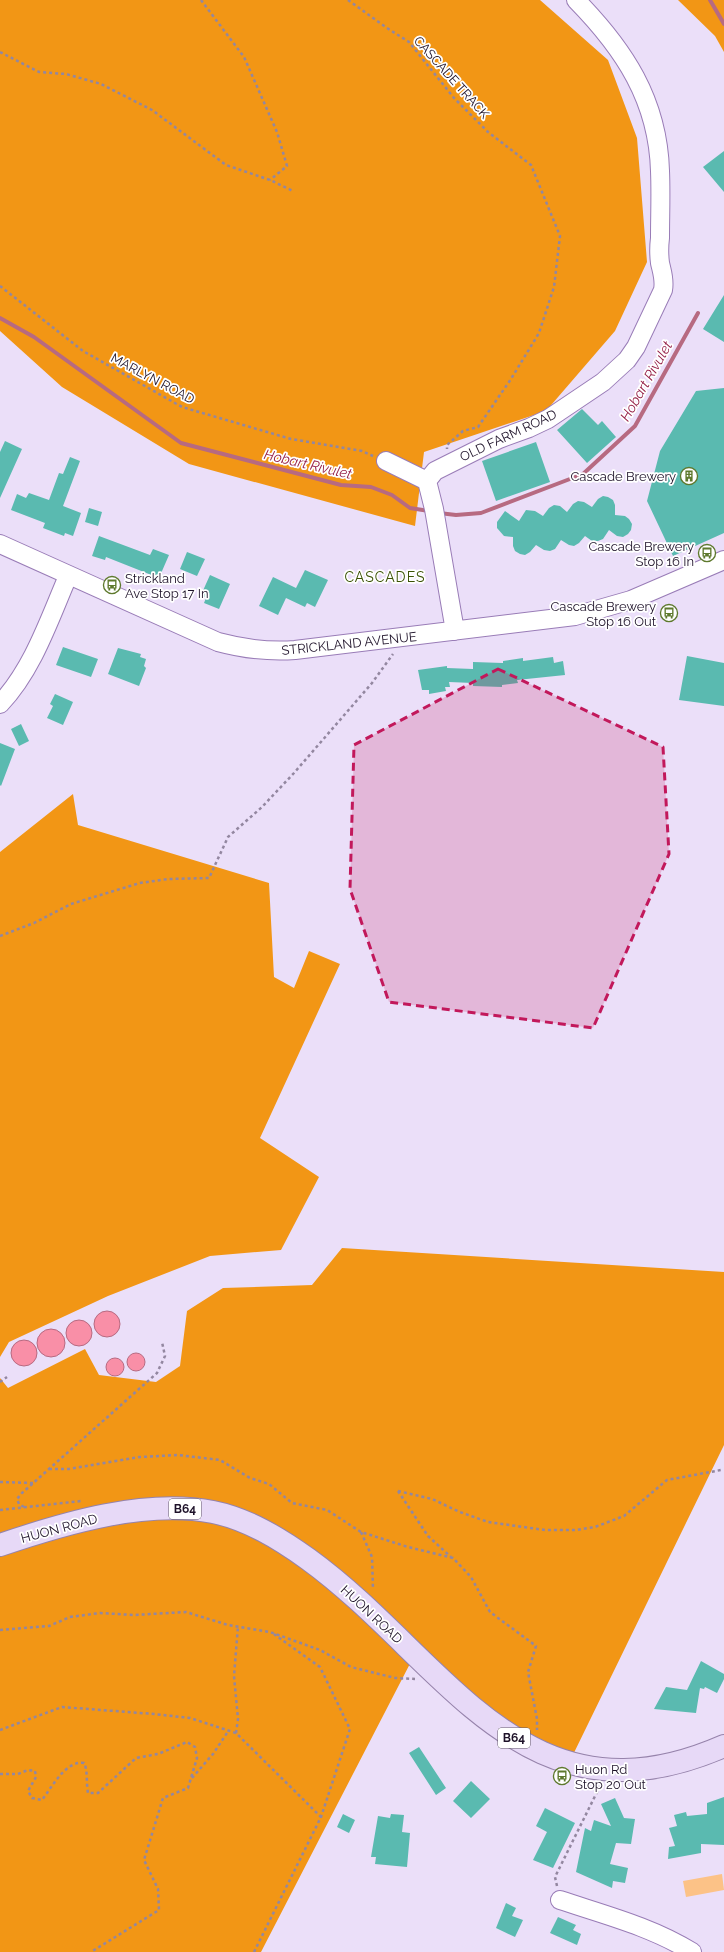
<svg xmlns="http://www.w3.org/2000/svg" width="724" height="1952" viewBox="0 0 724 1952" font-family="Raleway,sans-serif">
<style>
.green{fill:#fcc287}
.forest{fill:#f29615}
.water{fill:#f98fa7;stroke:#b76a81}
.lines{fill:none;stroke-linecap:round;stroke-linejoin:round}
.stream{stroke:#b76a81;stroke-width:4}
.building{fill:#5abab0}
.minor-casing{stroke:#997cb7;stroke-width:20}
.major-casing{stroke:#9683ab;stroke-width:24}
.path{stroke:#9387a0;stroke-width:2.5;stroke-dasharray:3 3;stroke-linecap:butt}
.minor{stroke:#fff;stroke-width:18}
.major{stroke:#e7d9f7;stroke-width:22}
.marked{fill:#c2185b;fill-opacity:0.2;stroke:#c2185b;stroke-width:3;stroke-dasharray:8 5;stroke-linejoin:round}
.labels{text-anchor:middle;stroke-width:3.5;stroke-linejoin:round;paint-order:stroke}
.shield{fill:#fff;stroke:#625969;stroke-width:1}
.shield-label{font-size:12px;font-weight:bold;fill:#1e1229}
.street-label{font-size:13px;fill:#1e1229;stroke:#fff}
.poi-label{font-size:13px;fill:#1e1229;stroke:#fff;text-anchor:end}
.water-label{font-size:14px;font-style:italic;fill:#962148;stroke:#fff}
.neighbourhood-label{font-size:14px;letter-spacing:1px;fill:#3b5205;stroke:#fff}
</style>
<rect width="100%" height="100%" fill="#ebdff9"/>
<path class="green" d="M722,1874L724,1890L686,1897L683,1881Z"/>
<path class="forest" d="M0,0H540L608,60L637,138L647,262L615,331L546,411L424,452L415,526L189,464L62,387L0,331Z
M678,0H724V52L715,36Z
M73,794L78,825L269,883L274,977L294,988L309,951L340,964L260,1138L319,1177L281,1250L210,1256L108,1296L9,1342L0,1357V852Z
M342,1248L724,1272V1445L569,1763L545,1755L415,1654L261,1952H0V1378L8,1388L85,1349L99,1375L156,1382L180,1366L187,1311L223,1288L312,1285Z"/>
<path class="water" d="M94 1324a13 13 0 1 1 26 0a13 13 0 1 1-26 0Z
M66 1333a13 13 0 1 1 26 0a13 13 0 1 1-26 0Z
M37 1343a14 14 0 1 1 28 0a14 14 0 1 1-28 0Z
M11 1353a13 13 0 1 1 26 0a13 13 0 1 1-26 0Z
M127 1362a9 9 0 1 1 18 0a9 9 0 1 1-18 0Z
M106 1367a9 9 0 1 1 18 0a9 9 0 1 1-18 0Z"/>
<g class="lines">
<path class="stream" d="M710,0L724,24
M0,318L34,337L181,443L341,485L371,487L392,495L410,508L429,511
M439,513L456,515L481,513L583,474L635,426L698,313"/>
</g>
<path class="building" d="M724,151V192L703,167Z
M724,295V342L703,329Z
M724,388V533L673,556L647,501L660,451L696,391Z
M582,409L598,425L602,421L616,437L587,463L557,430Z
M5,441L22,449L0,498V452Z
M536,442L550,482L496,501L482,461Z
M70,457L80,461L63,506L81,513L73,536L65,533L64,536L43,528L45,523L11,510L17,494L26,498L29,493L49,500L59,473L63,474Z
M603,496L608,497L613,500L615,505V515L625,516L629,519L632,524L631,530L628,534L623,537L617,536L609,530L603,539L598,541H592L585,536L579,543L574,546L569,545L561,540L555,549L550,551L544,550L536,545L530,552L525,555L520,554L515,551L513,546V537L504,536L497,528V522L505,511L519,521L526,510L535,511L543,516L549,508L554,505L560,506L567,512L573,504L578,501L584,502L592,507L598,499Z
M89,508L102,512L98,526L85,522Z
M99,536L150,555L153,549L169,555L159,578L106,557L105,560L92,556Z
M187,552L205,559L197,576L180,569Z
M305,570L328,580L315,607L307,603L305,607L286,598L278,615L259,606L273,577L296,588Z
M210,575L230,584L219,609L204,603L206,598L201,595Z
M63,647L98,659L91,677L56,665Z
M118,648L141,654L140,657L146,659L144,666L146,668L139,686L108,674Z
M687,656L724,663V706L679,700Z
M553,657L554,663L563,661L565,675L517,680L518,683L502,685V687L473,686V683L449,682L450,687H445L446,691L429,694V690H422L418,670L447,666V668L473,669V662L503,663V661L523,658V661Z
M55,694L73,702L63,725L47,718L53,706L50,704Z
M21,724L29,741L19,746L11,729Z
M0,743L15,749L1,786L0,785Z
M701,1661L724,1674V1679L717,1693L705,1687L704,1689L700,1688L696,1713L654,1709L666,1687L687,1690Z
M419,1747L446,1788L436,1795L409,1753Z
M471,1781L490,1799L471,1818L453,1801Z
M724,1797V1845L701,1844V1853L668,1859L669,1847L675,1846L669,1828L677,1826L674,1815L686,1812L687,1816L707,1814V1803Z
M615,1798L624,1818L635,1819L631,1844L616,1843L610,1864L628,1868L625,1883L613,1881L612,1888L576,1872L585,1828L591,1831L594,1820L611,1826L601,1804Z
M545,1808L575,1823L553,1868L533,1860L547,1832L536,1826Z
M343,1814L355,1820L349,1833L337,1827Z
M391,1814L404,1815L402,1832L410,1833L407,1867L375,1864L376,1857H371L378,1816L390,1818Z
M506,1903L516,1908L512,1916L523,1920L515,1937L496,1928Z
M558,1917L576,1925L573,1930L581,1934L577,1945L550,1933Z"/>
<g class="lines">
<g class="minor-casing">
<path id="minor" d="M386,461L427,481
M0,544L218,642C244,649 268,652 295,650L575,616L631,600L724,560
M455,631L434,509L427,481L435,471L499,439L529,428L548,419L603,382L627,360L636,347L663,290C665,280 662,272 660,263C659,255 659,246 660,238C660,216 661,193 660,171C658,100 624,49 576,0
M0,704C33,669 49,620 68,576
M560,1900C605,1915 652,1927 692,1952"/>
</g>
<g class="major-casing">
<path id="major" d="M0,1545C65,1523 145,1499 213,1512C248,1519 280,1539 308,1559C446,1659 523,1834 724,1746"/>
</g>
<path class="path" d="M201,0L244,57L277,132L287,166L270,180
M348,0L387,28L409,42L454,98L488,132L531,165L560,236L554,287L539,333L511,379L478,427L463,431L447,445V449
M0,52L39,72L66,74L101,84L152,110L226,165L270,180L293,191
M0,286L83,351L182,407L291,439L362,451L373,456
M0,936L34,923L71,904L140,883L168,879L209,878L228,837L262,807L294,773L372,683L393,654
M0,1382L7,1377
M49,1469H69L140,1457L178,1455L220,1460L250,1478L269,1484L292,1503L327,1510L361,1532L408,1547L453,1558L471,1577L490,1612L536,1646L528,1672L537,1719V1730
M0,1482L33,1483
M398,1491L432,1499L460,1512L488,1522L545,1530H576L595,1527L624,1516L667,1480L721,1470
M398,1491L428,1536L451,1557
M24,1507L19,1504L17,1499L22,1493L157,1373L165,1356L162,1342
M0,1510L81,1501
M361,1532L372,1557L373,1589
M0,1630L49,1626L70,1617L100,1613L134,1615L186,1612L228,1625L270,1632L320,1650L351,1667L395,1678L415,1679
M0,1730L62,1707L154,1714L190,1718L236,1733L321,1817
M236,1733L238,1719L234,1676L238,1626
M0,1774H18L28,1770L35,1771L36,1777L28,1791L32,1798L42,1800C52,1787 66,1760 84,1763C88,1770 86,1783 88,1793H98L136,1758L158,1754L187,1742L195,1747L197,1758L188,1788L163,1798L144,1860L158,1889L159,1910L91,1952
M192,1778L213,1754L229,1730
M557,1886L555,1877L600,1786
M254,1952L321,1817L350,1729L320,1667L274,1634"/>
<use href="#minor" class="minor"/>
<use href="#major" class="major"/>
</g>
<path class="marked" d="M498,669L663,747L669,854L593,1028L389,1002L350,889L354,745Z"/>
<defs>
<g id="building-ring" transform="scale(0.9)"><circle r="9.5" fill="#fff" stroke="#5e792d" stroke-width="1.5"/><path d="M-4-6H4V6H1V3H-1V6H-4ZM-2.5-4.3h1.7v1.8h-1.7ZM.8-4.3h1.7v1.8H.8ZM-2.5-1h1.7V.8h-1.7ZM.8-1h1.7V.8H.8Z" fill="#5e792d"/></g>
<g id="bus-ring" transform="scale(0.9)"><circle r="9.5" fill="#fff" stroke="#5e792d" stroke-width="1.5"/><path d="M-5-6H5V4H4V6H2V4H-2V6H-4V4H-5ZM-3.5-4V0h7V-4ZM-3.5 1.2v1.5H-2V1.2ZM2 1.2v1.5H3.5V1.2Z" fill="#5e792d"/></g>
</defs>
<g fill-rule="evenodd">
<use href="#building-ring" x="689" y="476"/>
<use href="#bus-ring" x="707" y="553"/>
<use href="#bus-ring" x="112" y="585"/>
<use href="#bus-ring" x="669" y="613"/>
<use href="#bus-ring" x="562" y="1776"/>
</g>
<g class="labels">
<g class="shield">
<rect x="169" y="1499" width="32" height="20" rx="3"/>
<rect x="498" y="1728" width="32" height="20" rx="3"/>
</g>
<g class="shield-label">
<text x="185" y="1513">B64</text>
<text x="514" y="1742">B64</text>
</g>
<g class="street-label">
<text transform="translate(452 77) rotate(48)" y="5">CASCADE TRACK</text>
<text transform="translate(153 378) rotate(28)" y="5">MARLYN ROAD</text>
<text transform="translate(508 435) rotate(-25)" y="5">OLD FARM ROAD</text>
<text transform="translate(349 643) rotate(-6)" y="5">STRICKLAND AVENUE</text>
<text transform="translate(59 1528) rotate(-15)" y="5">HUON ROAD</text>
<text transform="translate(372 1614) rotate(43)" y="5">HUON ROAD</text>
</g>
<g class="poi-label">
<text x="676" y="481">Cascade Brewery</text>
<text x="694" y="551">Cascade Brewery<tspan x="694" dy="15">Stop 16 In</tspan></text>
<text x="125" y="583" text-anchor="start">Strickland<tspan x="125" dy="15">Ave Stop 17 In</tspan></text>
<text x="656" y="611">Cascade Brewery<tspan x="656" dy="15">Stop 16 Out</tspan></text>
<text x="575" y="1774" text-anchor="start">Huon Rd<tspan x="575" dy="15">Stop 20 Out</tspan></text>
</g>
<g class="water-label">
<text transform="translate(646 381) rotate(-60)" y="5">Hobart Rivulet</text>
<text transform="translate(308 464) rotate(13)" y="5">Hobart Rivulet</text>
</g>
<g class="neighbourhood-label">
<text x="385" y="582">CASCADES</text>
</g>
</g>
</svg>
